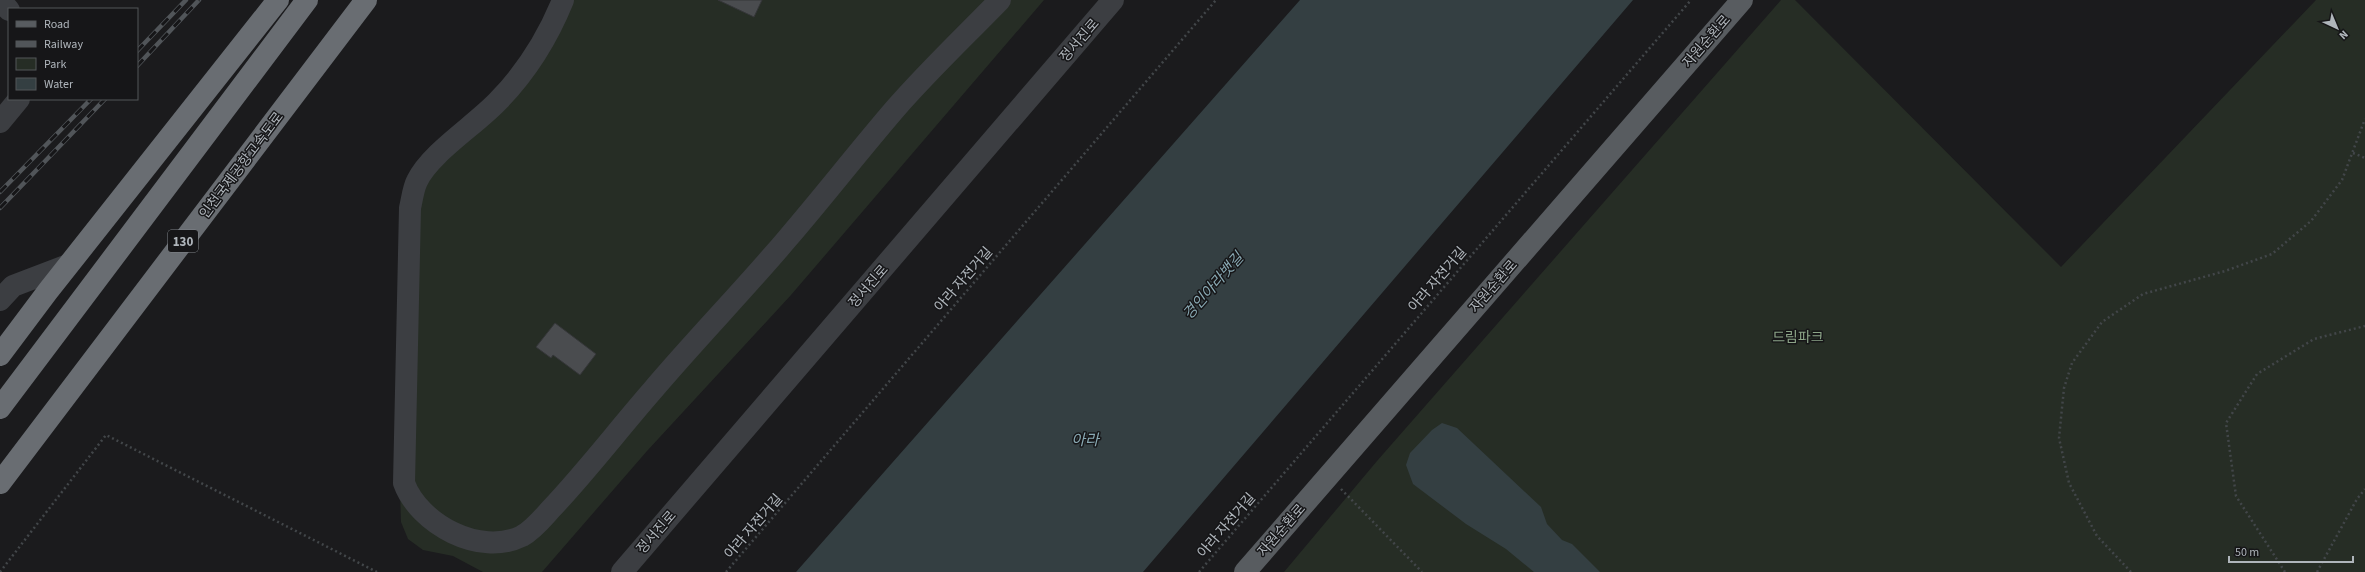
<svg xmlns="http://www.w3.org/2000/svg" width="2365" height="572" viewBox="0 0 2365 572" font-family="'Source Sans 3','Noto Sans KR',sans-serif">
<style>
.park{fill:#262d25}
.water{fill:#343f42}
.building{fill:#4a4c4f;stroke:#353639}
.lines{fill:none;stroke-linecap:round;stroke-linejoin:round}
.path{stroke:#424649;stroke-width:2.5;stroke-dasharray:2 3;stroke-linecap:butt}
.minor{stroke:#3c3e42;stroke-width:22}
.major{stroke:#585c60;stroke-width:22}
.highway{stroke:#696d72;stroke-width:22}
.rail-casing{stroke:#515559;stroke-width:4.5}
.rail{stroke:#161618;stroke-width:3;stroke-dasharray:9;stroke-linecap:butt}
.labels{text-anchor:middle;stroke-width:3;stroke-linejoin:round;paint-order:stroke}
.shield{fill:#161618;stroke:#81858a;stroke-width:1}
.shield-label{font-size:13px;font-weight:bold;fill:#afb5bb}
.street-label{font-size:14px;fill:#afb5bb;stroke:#161618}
.park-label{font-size:14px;fill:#8ca488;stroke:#161618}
.water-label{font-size:15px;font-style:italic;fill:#89a9b3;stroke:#161618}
</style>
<rect width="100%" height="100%" fill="#1b1b1d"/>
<path class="park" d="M556,0H1044L791,295L647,451L542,572H483L453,556L423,550L408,539L401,522L400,489L412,177L506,86Z
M1781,0H1795L2061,267L2316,0H2365V572H1284L1377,461Z"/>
<path class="water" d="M1300,0H1633L1143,572H796Z
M1442,423L1457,428L1541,507L1547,524L1562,540L1572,544L1600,572H1534L1506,549L1466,524L1413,484L1406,465L1410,453L1432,430Z"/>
<path class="building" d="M718,0H762L754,17Z
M555,323L596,354L580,375L553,355L551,358L536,347Z"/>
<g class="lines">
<path class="path" d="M2353,153L2365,158
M1341,489L1422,572
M0,572L106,435L377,572
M726,572L1216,0
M1199,572L1691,0
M2131,572L2097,536L2069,483L2059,438L2064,388L2072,363L2102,322L2143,294L2225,271L2272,254L2311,221L2342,180L2365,119
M2285,572L2236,496L2226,423L2257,374L2314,339L2365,326
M2317,572L2357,499L2365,489"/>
<path class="minor" d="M0,0L9,10
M563,0C548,37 527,71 499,100C477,124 430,153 417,181C413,189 412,200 410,208L404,483C419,524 480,557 522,536C533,530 542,519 550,510C586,472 618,430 652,391C696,339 743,291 787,239C824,196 858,152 895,109C928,71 965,36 1000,0
M0,122L19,99
M0,300L13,286L68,265
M622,572L1113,0"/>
<path class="major" d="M1245,572L1742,0"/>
<path class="highway" d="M0,355L48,291L278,0
M0,408L307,0
M0,483L366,0"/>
<g class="rail-casing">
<path id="rail" d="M137,51L186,0
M137,66L199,0
M0,192L91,99
M0,208L105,99"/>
</g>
<use href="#rail" class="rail"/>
</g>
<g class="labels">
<rect class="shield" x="168" y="230" width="30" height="22" rx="3"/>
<g class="shield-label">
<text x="183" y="246">130</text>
</g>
<g class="street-label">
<text transform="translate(1079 40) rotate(-49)" y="5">정서진로</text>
<text transform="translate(1706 41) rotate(-49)" y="5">자원순환로</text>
<text transform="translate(241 165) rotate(-53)" y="5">인천국제공항고속도로</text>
<text transform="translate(963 279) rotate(-49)" y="5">아라 자전거길</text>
<text transform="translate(1437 279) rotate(-49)" y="5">아라 자전거길</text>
<text transform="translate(868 286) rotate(-49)" y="5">정서진로</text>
<text transform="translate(1493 286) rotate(-49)" y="5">자원순환로</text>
<text transform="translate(1226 525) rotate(-49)" y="5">아라 자전거길</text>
<text transform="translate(753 526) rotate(-49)" y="5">아라 자전거길</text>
<text transform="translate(1281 530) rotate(-49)" y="5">자원순환로</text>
<text transform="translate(656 532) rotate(-49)" y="5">정서진로</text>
</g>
<g class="park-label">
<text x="1798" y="342">드림파크</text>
</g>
<g class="water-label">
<text transform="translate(1213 286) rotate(-49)" y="5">경인아라뱃길</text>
<text x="1085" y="445">아라</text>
</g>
</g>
<rect x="8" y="8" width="130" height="92" fill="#161618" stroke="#535659"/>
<rect x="16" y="21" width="20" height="6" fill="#585c60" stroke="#535659"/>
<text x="44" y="28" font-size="12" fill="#afb5bb">Road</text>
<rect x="16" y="41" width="20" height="6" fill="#515559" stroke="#535659"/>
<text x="44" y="48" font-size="12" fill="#afb5bb">Railway</text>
<rect x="16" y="58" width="20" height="12" fill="#262d25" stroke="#535659"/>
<text x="44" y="68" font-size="12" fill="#afb5bb">Park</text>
<rect x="16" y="78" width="20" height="12" fill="#343f42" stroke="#535659"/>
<text x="44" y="88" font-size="12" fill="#afb5bb">Water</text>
<g transform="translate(2337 28) rotate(136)" stroke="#161618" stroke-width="3" paint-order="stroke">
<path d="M0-3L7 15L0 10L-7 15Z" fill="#afb5bb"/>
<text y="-6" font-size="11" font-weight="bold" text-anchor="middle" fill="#afb5bb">N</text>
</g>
<path d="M2229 556v6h124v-6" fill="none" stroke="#afb5bb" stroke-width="2"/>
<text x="2235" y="556" font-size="12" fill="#afb5bb" stroke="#161618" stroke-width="3" paint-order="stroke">50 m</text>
</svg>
